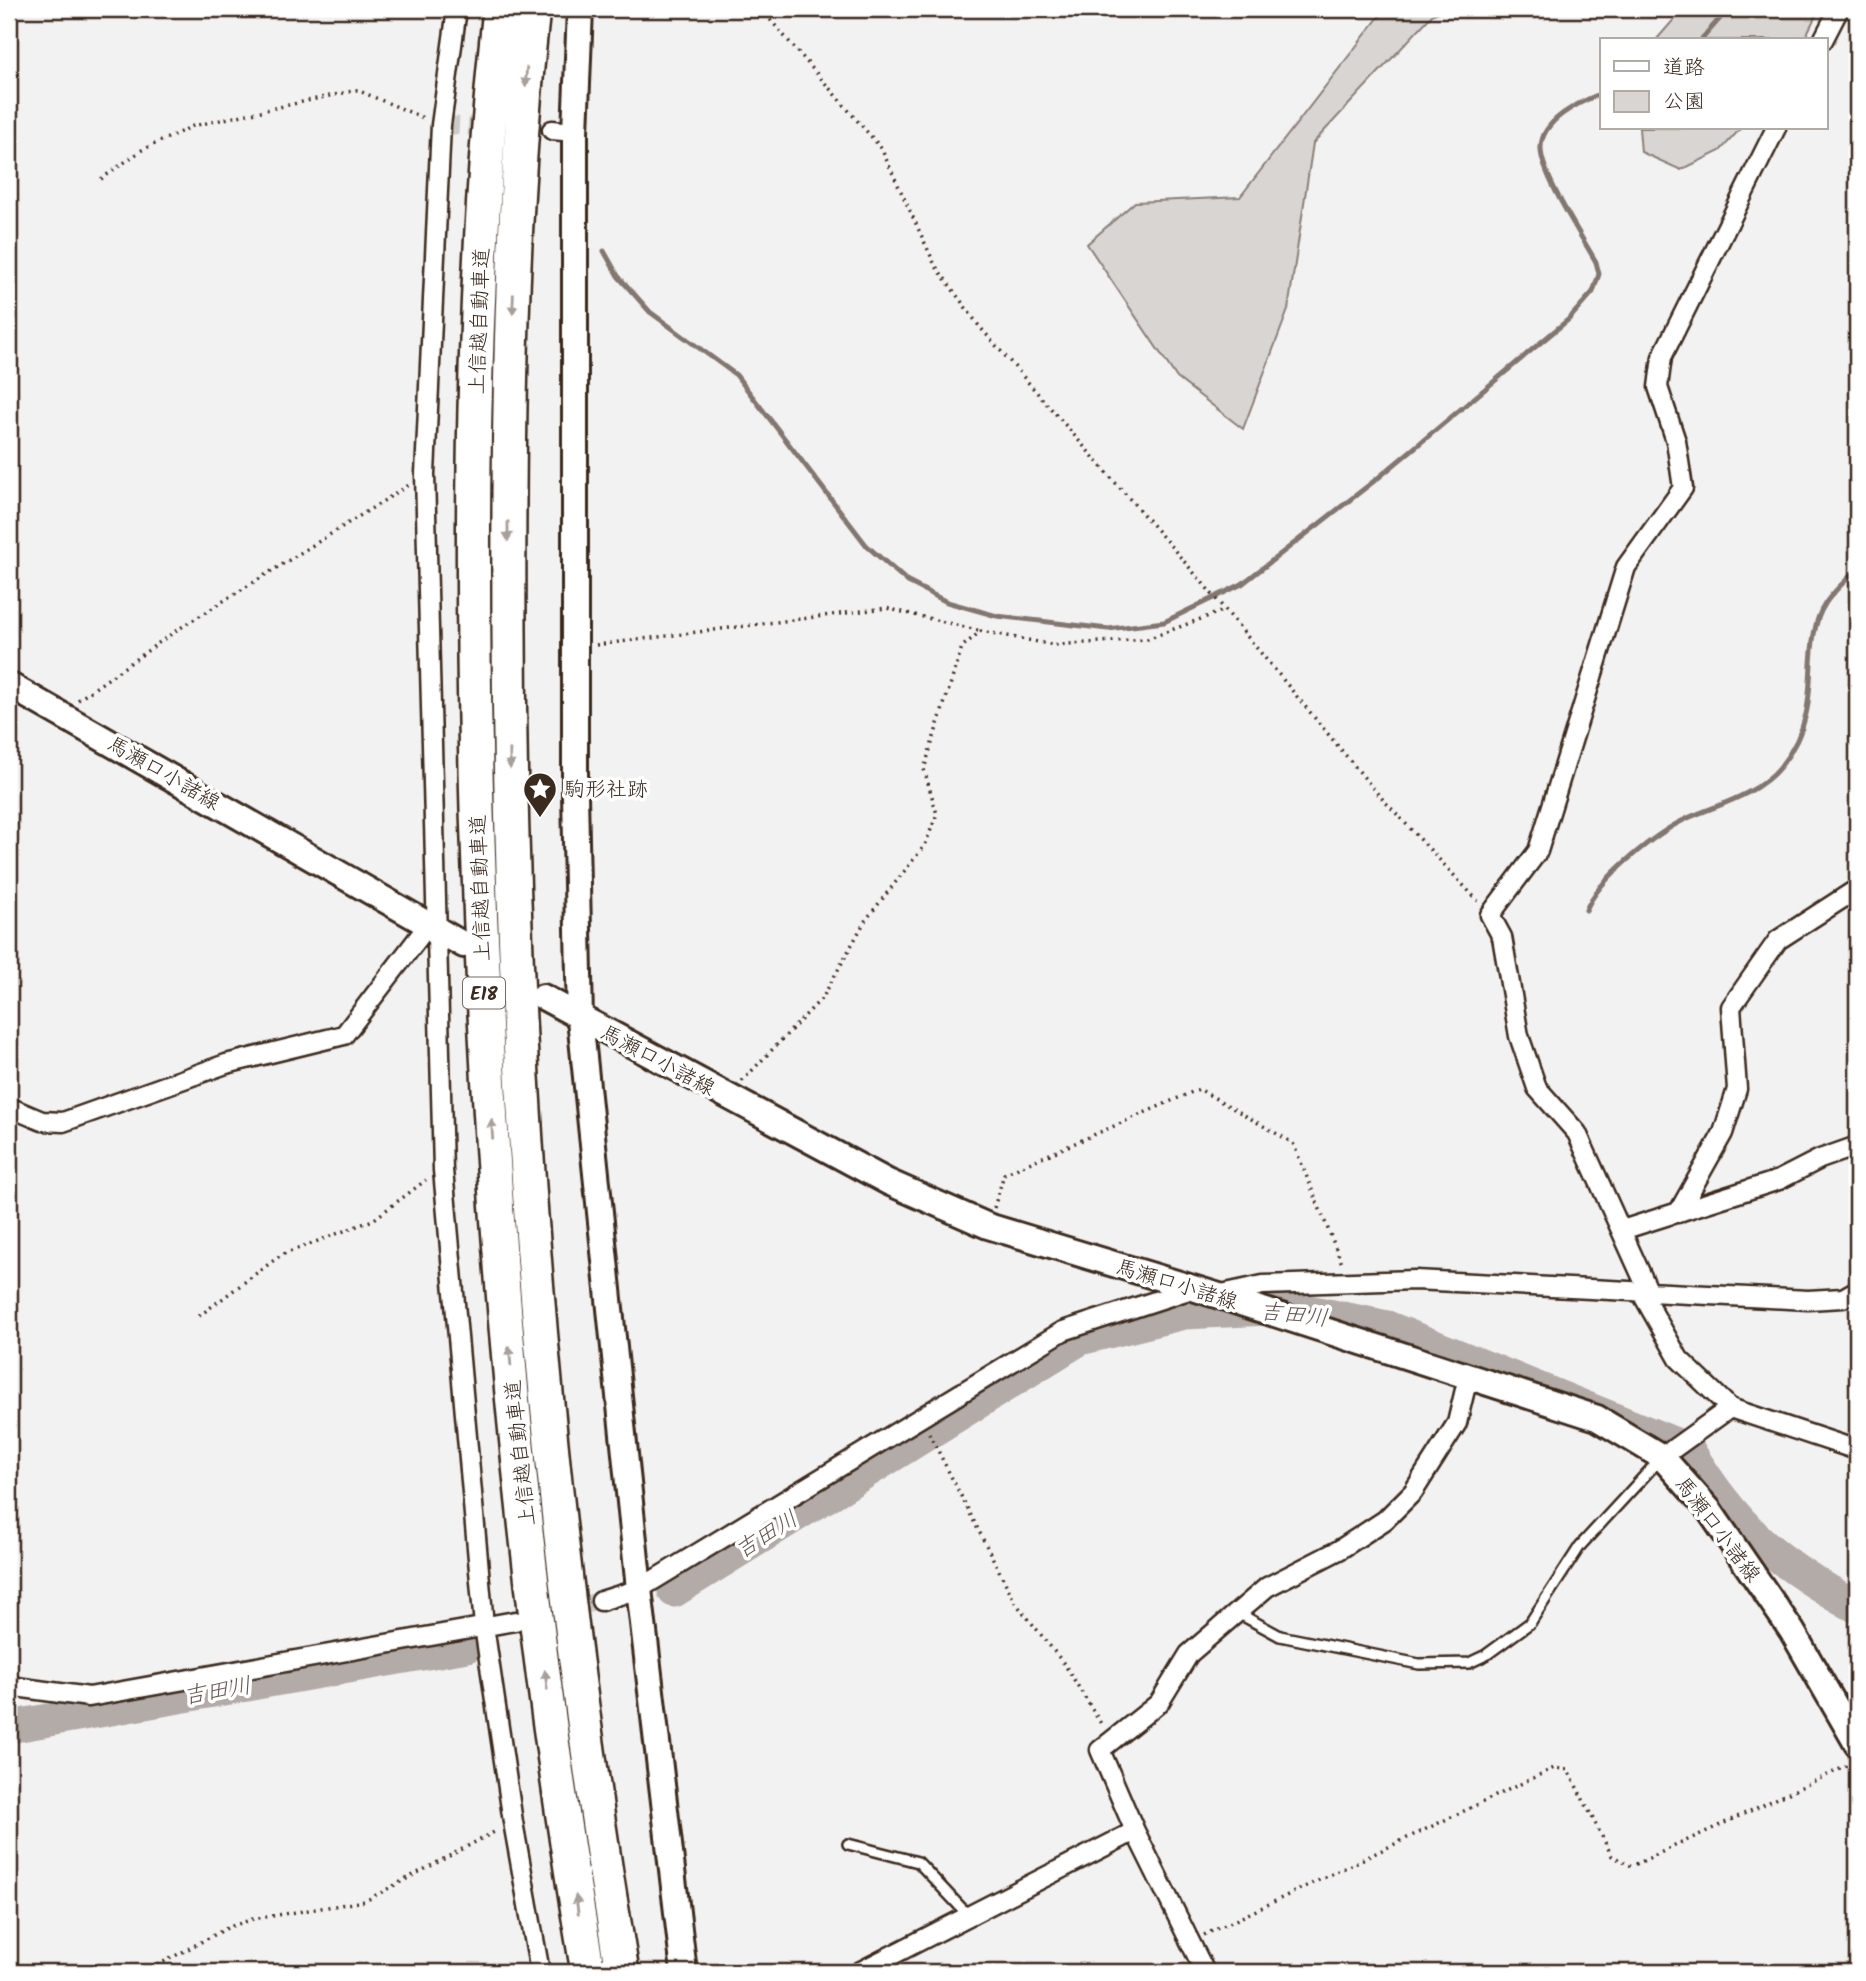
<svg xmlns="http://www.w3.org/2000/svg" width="1866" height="1981" viewBox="0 0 1866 1981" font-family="Kalam,'Klee One',sans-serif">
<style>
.green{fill:#d8d5d2;stroke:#8a8078;stroke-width:2}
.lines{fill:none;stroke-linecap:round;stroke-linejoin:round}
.stream{stroke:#827770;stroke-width:5}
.river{stroke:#b2aba7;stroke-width:33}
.street-tunnel{stroke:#cecac8;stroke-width:18;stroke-dasharray:18 9;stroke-linecap:butt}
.lane-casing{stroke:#3b2a1e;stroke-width:14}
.street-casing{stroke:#3b2a1e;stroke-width:23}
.secondary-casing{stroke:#3b2a1e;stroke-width:30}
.highway-casing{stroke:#3b2a1e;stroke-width:38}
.path{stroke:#3b2a1e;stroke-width:3.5;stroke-dasharray:2 5;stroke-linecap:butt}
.lane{stroke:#fff;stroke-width:9}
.street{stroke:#fff;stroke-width:18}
.secondary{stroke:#fff;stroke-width:24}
.highway{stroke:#fff;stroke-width:33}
.oneway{fill:#a79f9a}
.labels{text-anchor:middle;stroke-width:7;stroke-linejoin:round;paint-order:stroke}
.shield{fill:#fff;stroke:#766a62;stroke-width:2}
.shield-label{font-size:19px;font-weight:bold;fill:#3b2a1e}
.street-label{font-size:21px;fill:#3b2a1e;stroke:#fff}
.poi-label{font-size:21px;fill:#3b2a1e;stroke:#fff;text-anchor:start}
.water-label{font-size:23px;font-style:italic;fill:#65574e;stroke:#fff}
</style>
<rect width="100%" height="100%" fill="#f3f2f2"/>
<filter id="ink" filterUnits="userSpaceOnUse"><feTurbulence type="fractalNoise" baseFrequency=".0143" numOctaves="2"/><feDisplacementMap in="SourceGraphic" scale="14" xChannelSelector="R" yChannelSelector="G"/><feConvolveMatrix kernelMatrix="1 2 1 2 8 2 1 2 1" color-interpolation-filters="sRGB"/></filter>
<g filter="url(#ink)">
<path class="green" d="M1385,9H1448L1433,14L1313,143L1288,310L1243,429L1177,378L1087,244L1135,202L1240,197Z
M1683,9H1819L1804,40H1656Z
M1639,128H1741L1720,151L1681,170L1641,152Z"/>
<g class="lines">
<path class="stream" d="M1701,40L1728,9
M604,251L618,276L650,312L736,375L867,546L908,582L947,602L997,616L1108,629L1164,622L1242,584L1378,478L1569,319L1593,292L1599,274L1596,262C1582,237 1541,174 1541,149C1540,120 1580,102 1602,93
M1586,910C1599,878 1657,832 1688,818C1720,804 1757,795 1780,767C1792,752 1802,732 1806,714C1814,682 1806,632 1825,604C1833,591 1847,580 1857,569"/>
<path class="river" d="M674,1591L1080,1339L1184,1313L1293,1308L1387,1327L1688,1449C1735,1528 1777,1563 1857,1607
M9,1727L467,1646"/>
<path class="street-tunnel" d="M441,125L552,130
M529,1617L601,1601"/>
<g class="lane-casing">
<path id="lane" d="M1238,1613L1280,1636L1419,1664L1469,1663L1486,1655L1530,1623L1580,1546L1661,1458
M848,1844L918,1862L967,1914"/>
</g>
<g class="street-casing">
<path id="street" d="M457,9L441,125L425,474L443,1170L484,1626L513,1822L540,1972
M1823,40L1839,9
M552,130L575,132
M9,1107L42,1121L63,1122L226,1064L344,1035L429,924
M1678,1213L1723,1133L1737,1089L1731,1007L1778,940L1857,889
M1622,1230L1779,1180L1820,1159L1857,1146
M1640,1290L1679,1359L1730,1408L1857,1450
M1648,1290L1577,1133L1537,1088L1519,1036L1502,937L1490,915L1538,851L1626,567L1683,488L1676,441L1658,387L1662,357L1776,128
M1217,1295L1263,1285L1415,1280L1808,1300L1843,1298L1857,1290
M1662,1457L1730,1408
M601,1601L639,1589L1063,1331L1192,1289
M9,1686L89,1697L515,1621
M1135,1831L1205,1972
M859,1972L1135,1831L1100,1750L1159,1703L1189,1654L1267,1587L1339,1550L1385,1520L1413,1492L1457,1423L1468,1377"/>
</g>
<g class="secondary-casing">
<path id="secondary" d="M580,9L575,132V795L580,1019L639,1589L684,1972
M9,685L464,945
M543,997L888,1182L988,1226L1216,1295L1597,1418L1662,1457L1709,1510L1792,1631L1857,1744"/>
</g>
<g class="highway-casing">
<path id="highway" d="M500,9C471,274 470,543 477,810C488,1198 522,1589 588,1972
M533,9C510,215 508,424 509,632C510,1080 548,1530 622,1972"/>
</g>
<path class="path" d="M761,9L881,148L935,265L979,326L1202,582L1377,793L1478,901
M101,179L142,150L193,126L357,90L426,119
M596,645L886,608L981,631
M78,700L174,632L409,485
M742,1081L823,997L865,921L925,845L937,814L924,769L962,647L981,631L1054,645L1147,639L1225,610
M994,1208L1004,1174L1199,1089L1293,1143L1343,1266
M199,1316L281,1255L373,1220L426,1180
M929,1433L1015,1602L1065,1665L1103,1727
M1204,1935L1554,1768L1568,1770L1612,1856L1632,1866L1851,1764
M145,1972L229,1927L253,1919L365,1901L496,1831"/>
<use href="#lane" class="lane"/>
<use href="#street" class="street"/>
<use href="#secondary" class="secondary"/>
<use href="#highway" class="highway"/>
</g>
<defs><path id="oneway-solid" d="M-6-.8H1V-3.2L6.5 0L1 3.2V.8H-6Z" transform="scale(1.75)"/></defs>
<g class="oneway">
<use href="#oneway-solid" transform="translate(526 77) rotate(94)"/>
<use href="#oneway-solid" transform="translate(513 304) rotate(92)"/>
<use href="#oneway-solid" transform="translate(508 531) rotate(90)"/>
<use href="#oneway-solid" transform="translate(510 759) rotate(89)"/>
<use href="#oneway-solid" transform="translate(492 1129) rotate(-94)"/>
<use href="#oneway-solid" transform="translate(510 1356) rotate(-95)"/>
<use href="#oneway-solid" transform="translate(546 1680) rotate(-97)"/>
<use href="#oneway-solid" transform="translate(577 1905) rotate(-98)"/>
</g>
</g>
<defs>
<g id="sight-pin" transform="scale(1.75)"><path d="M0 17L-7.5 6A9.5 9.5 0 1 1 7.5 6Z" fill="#3b2a1e" stroke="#fff"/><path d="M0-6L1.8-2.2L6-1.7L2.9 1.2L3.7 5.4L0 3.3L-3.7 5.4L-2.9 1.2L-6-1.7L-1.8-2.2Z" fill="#fff"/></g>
</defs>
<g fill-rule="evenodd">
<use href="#sight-pin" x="540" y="789"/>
</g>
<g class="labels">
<rect class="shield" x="463" y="977.5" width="42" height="31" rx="5"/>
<g class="shield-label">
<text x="484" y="1000">E18</text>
</g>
<g class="street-label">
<text transform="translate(479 321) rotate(-88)" y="7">上信越自動車道</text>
<text transform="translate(164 773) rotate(30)" y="7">馬瀬口小諸線</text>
<text transform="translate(480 888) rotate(-92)" y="7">上信越自動車道</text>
<text transform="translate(658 1060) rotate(28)" y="7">馬瀬口小諸線</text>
<text transform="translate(1177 1284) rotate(17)" y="7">馬瀬口小諸線</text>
<text transform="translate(520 1453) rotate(-96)" y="7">上信越自動車道</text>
<text transform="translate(1718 1529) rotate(53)" y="7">馬瀬口小諸線</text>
</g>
<g class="poi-label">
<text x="564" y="796">駒形社跡</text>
</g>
<g class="water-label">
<text transform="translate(1294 1314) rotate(6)" y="8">吉田川</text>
<text transform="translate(766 1534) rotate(-32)" y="8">吉田川</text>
<text transform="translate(217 1690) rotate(-10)" y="8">吉田川</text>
</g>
</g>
<rect width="1866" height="1981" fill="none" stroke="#fff" stroke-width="35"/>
<rect x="18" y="18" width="1831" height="1946" fill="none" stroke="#3b2a1e" stroke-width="2.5" filter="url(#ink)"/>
<rect x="1600" y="38" width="228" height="91" fill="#ffffff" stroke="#b1aaa5" stroke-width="2"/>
<rect x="1614" y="61" width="35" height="10" fill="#ffffff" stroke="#b1aaa5" stroke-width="2"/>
<text x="1663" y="74" font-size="21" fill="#3b2a1e">道路</text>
<rect x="1614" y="91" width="35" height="21" fill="#d8d5d2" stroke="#b1aaa5" stroke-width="2"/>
<text x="1663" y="108" font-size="21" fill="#3b2a1e">公園</text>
</svg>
